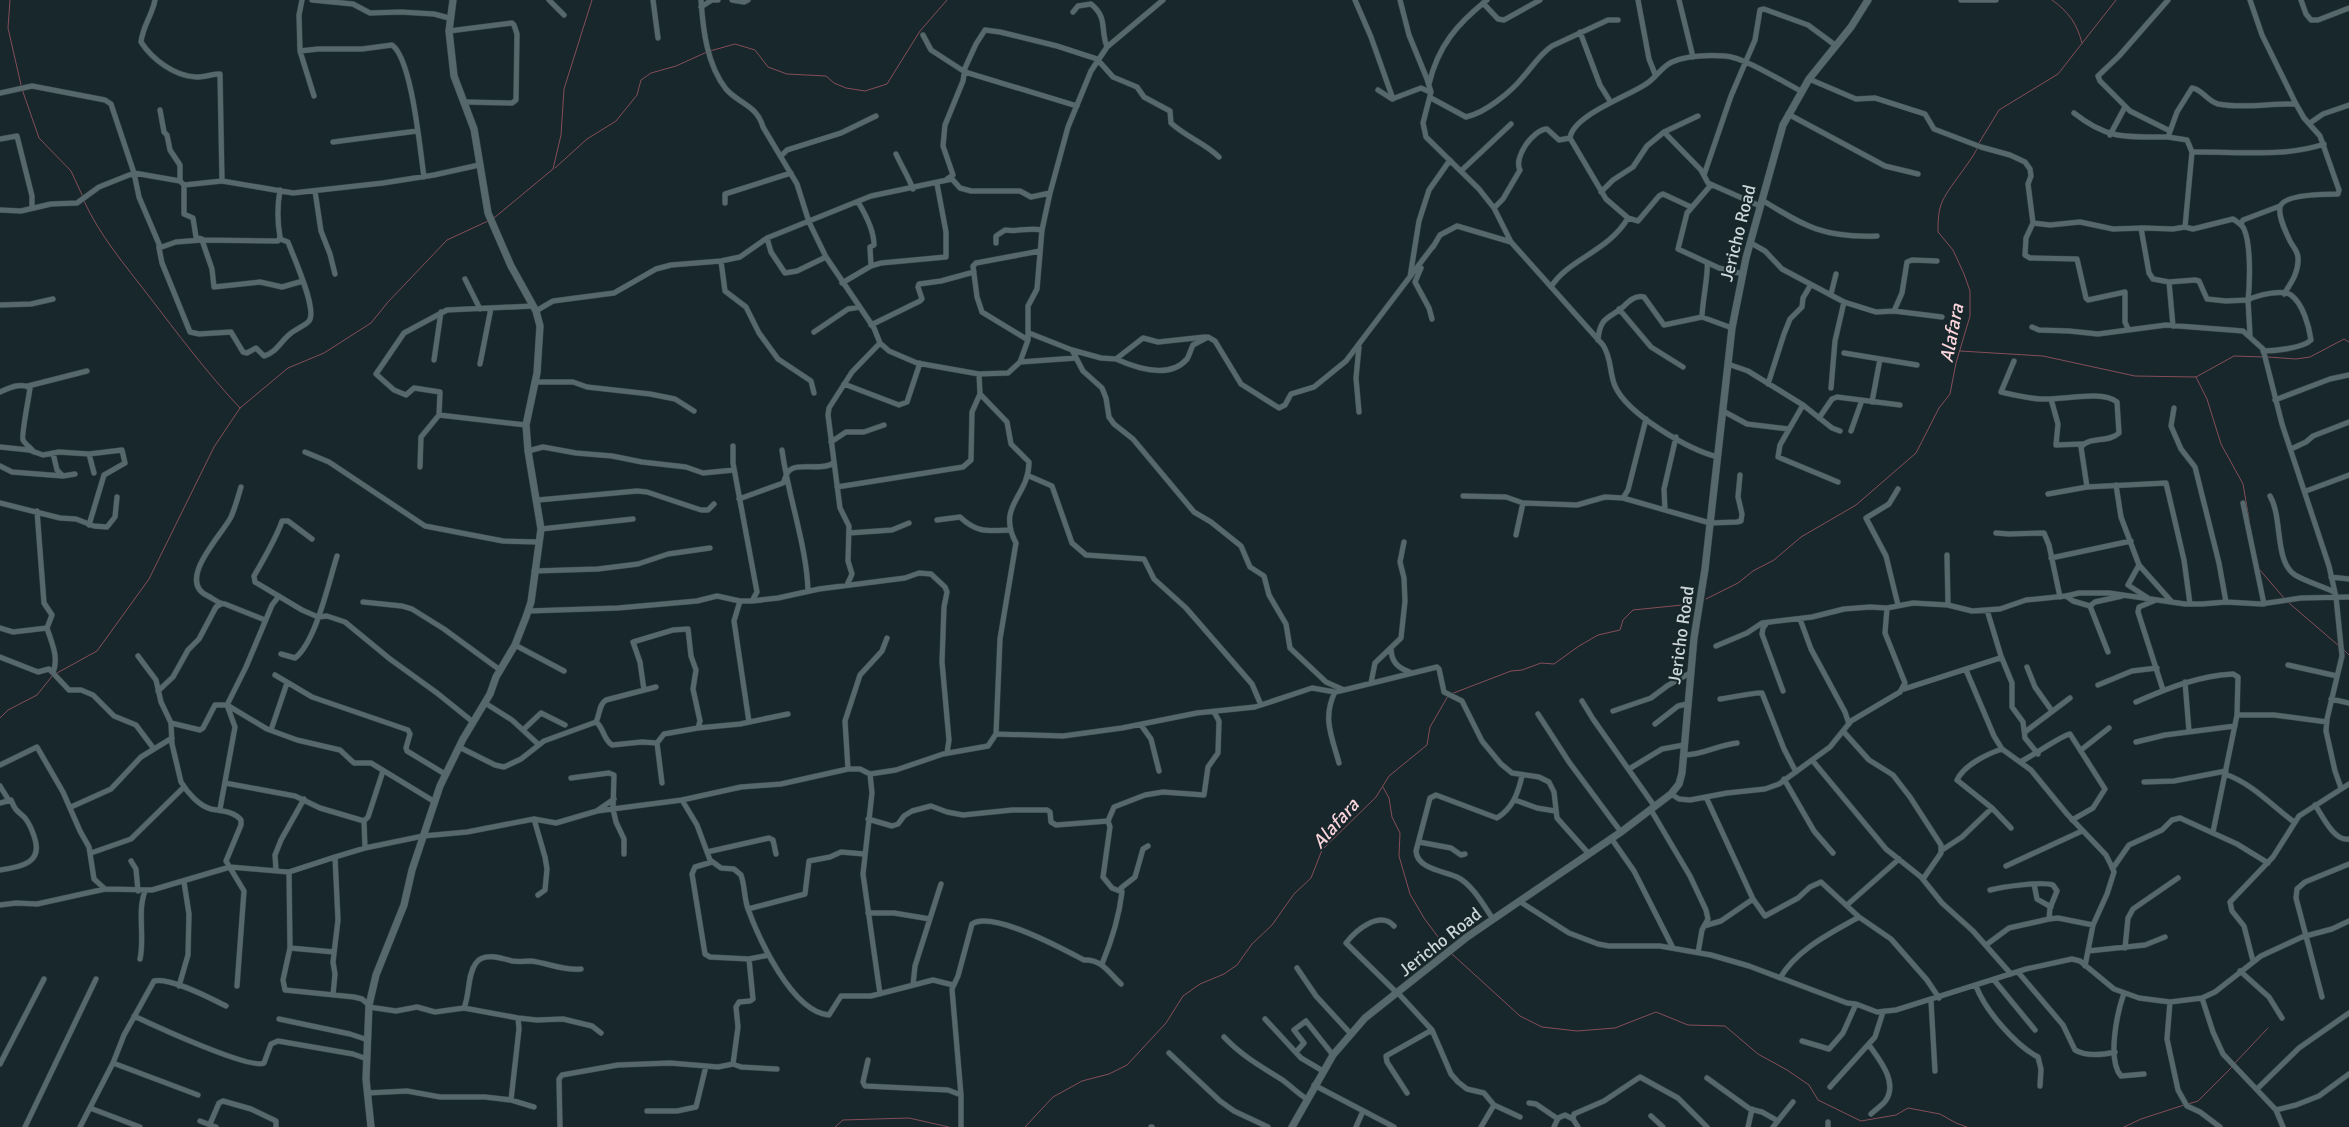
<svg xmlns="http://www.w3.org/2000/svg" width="2349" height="1127" viewBox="0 0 2349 1127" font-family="Signika,sans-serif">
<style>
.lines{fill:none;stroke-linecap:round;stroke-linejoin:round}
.stream{stroke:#854e59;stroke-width:1}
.street-casing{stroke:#374346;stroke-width:6}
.secondary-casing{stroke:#374346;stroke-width:8}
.street{stroke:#56686c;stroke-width:5}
.secondary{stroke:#56686c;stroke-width:7}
.labels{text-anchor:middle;stroke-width:4;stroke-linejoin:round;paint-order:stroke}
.street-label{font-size:18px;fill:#ccd6d9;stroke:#17272b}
.water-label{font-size:19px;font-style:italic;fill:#fbd5db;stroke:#17272b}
</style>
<rect width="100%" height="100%" fill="#17272b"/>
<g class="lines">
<path class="stream" d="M10,0L8,28L21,85
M2052,0C2069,12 2077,24 2082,43
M710,51L735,44L755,50L768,67L787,74L826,76L834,83L846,88L865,91L887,84L920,31L947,0
M22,89L39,138L71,171L83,197
M1979,143L1999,110L2058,74L2116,0
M555,168L587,139L616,121L637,95L641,80L651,73L676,66L707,52
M84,201C100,236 125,265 148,295C178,334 207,373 240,408
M494,218L553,169L561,135L564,89L592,0
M1960,351L2043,356L2135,376L2196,377L2234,356L2264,357
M2268,357L2296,359L2310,357L2344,339L2349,342
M2196,377L2207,399L2221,444L2243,484L2249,519
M2259,569L2284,598
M1706,599L1738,583L1753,571L1774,560L1801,537L1856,505L1916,453L1939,408L1950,394L1956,363L1970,316V291L1964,274L1953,250L1938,232C1938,225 1938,215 1940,208C1944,191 1969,166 1978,147
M2289,603L2339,646
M2344,650L2349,655
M57,673L97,651L149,579L214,447L240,408L288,368L324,353L371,323L388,302L447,240L488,221
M1451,694L1511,671L1522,670L1541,663L1554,664L1579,646L1598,635L1620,630L1623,620L1633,610L1692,604
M0,718L8,710L37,695L53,675
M1383,787L1389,798L1392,817L1400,833L1399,856L1410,894L1424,918L1447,949
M1452,954L1520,1016L1542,1027L1577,1031L1615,1028L1656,1012L1688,1025L1725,1026L1758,1054L1787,1070L1809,1085L1818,1100L1861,1121L1896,1115L1908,1108L1940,1114L1956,1123L1967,1127
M2234,1064L2268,1028
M2188,1104L2198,1101L2232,1067
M835,1127L843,1120L909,1118L949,1127
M1025,1127L1053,1097L1082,1081L1109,1074L1127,1065L1166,1023L1183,996L1200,984L1224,974L1237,965L1252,944L1272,925L1294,894L1311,878L1322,850L1376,797L1389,776L1427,745L1430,727L1448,696
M2124,1127L2141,1119L2184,1105"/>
<g class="street-casing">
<path id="street" d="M155,0C152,16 143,25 141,42C152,59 174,76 196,77C204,77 213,74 220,74L222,181
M302,0L299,15L300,51L314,96
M312,0L353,4L370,13L401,12L434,14L449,18
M549,0L564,15
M653,0L658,38
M701,0C703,30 707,65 726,89C739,104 757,105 763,127L797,184L809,222L826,257L874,328L880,343L889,351L917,363L979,374L1008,373L1020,362L1028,340V306L1037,289L1042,230L1050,193L1068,127L1091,71L1107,47L1163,0
M732,0L744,2L748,0
M1355,0L1371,37L1393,99
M1400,0L1409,35L1427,79L1431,92L1423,123L1426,137L1479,189L1494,208L1511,242L1603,345C1612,359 1609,372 1615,386C1627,414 1689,450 1718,457
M1638,0L1649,59L1655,74
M1679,0L1693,57
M1961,0H1996
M2168,0L2119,56L2098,76L2100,81L2130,111L2170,131
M2250,0L2262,35L2296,104L2304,118L2320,136L2339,190L2338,194C2325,194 2283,194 2280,207C2278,217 2286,232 2290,241C2293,247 2298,251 2298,258C2299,272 2291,283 2284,294
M2301,0L2306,14L2311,20H2318L2349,8
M1483,3L1498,19L1504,20L1540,0
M701,7L712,0H718
M1073,12L1078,6L1091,4C1108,18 1100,28 1107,47
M449,31L512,23L514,25L517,34L516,100L512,103L465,102
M1580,32L1600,85L1610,101
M923,35L931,50L965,72L1077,106
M300,51L318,49H362L392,45C412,59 420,150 424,177
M1809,79L1856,99L1875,98L1925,114L1934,129L1981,147L2010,155L2025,162L2030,169L2031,176L2028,184L2033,223L2026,238L2025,255L2030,258L2077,259L2086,298L2088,300L2125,292V322L2128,329
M1429,84C1438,46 1457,24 1487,0
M1378,90L1392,99L1421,88L1430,92
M0,93L32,86L105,100L111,104L134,173L139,197L159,244V248L176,242L202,240L278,241L280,237C277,220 277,207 280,190
M1431,98L1466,117C1485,113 1511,92 1523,77C1533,66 1540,54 1552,46L1608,20H1618
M160,110L164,132L167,135L170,150L180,165V181
M2074,113C2108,140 2127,137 2168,137L2177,112L2192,88C2202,89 2207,101 2218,104C2243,109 2271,103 2296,104
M1788,114L1885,166L1918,174
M1698,116L1664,132L1701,170L1708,183L1760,206
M2310,123L2323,114L2349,105
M2110,135L2125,107
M2168,137L2187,140L2192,152
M0,139L17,136L32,196V208
M333,142L417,131
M896,154C902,167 908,176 913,189
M781,156L787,150L841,133L876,116
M1461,171L1511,124
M1704,175L1731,96L1755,40L1760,10L1764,9L1808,25L1835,45
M947,179L953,175L943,146L945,125L963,81L965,68L976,44L985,30L1000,32L1057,46L1097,59L1113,77L1137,87L1144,97L1170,111L1171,123C1186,137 1205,143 1219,157
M184,185L222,181L293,193L383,183L434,175L479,165
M1711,185L1687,213L1678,249L1719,268L1743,274
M315,191L321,231L330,254L335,274
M1601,192L1613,180L1633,167L1647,146L1664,132
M1762,200C1805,227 1825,238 1877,236
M858,202C866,215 874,230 874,245L870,247L871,266
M725,203V194L791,173
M1494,208L1503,199L1520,170C1513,157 1534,129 1547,129L1559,140L1570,138
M0,210L21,211L51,204L77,203L99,187L134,173L180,181L184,185V214L193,218L196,237L202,239
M1628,218L1638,221L1659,196L1663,194L1691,207
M2033,223L2050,225L2080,222L2113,229L2144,228L2173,229L2185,227L2193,229L2233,219C2237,222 2242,224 2244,229C2251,244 2250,283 2248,300L2226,301L2207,299L2199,281L2195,280L2169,282L2153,279L2149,273L2141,228
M2241,224L2243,220L2280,206
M2185,227L2192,152C2234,151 2284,158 2324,144
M767,238L771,252L785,273L797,271L826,257
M202,240L212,269L214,287L260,282L282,287L303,281
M996,243V236L1005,230C1018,232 1029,227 1042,230
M1751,243L1765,251L1782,269L1844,302L1876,312L1894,311L1942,317
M1433,247L1440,235L1457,226L1511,242
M159,248L162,263L190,332L199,334L231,332L243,352L247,353L256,348L264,356C277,352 280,342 290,334C295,329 305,326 309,321C318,310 293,256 288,242L280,239
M721,261L725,291L746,307L759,333L778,359L811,381L814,393
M1421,268L1415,282L1429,308L1432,319
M1410,277L1419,221L1429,190L1450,160
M465,279L480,309
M2169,282L2173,326
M842,283L871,266L881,263L946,257V232L937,184
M1551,287C1568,259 1608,252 1628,218L1606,199L1570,138C1573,115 1629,96 1646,84C1656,78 1661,67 1672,62C1688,55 1708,55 1725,56C1744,57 1783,82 1801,91
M1831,294L1836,274
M0,305L31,304L53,299
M1619,309L1651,347L1683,367
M536,311L553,301L614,293L656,269L671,265L721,261L740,257L767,238L871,196L952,179L960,188L971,191H1020L1031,197L1050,193
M1894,311L1902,293L1907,262L1912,260L1937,261
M1702,317C1702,304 1709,270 1707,263
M871,325L920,301L922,299L918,287L919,284L941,281L974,272
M2032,327L2039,330L2069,331L2098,334L2166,325L2243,331L2263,349L2282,424L2329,566L2336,597L2342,656L2327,719L2326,731L2335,771L2341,788
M814,332L848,309L860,307
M1029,333L1072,350L1083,371L1102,388L1106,398L1109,417L1114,424L1133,439L1194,512L1211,522L1241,546L1250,567L1264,576L1269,595L1286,624L1290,648L1326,682L1344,690
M2250,335L2248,300C2257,295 2283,289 2291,295C2303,304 2309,326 2311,340C2303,348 2275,351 2263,351
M1028,340L982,312L977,297L973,266L976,263L1040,251
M1598,340C1600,316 1609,319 1623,307C1629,301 1635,295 1644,297L1664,325L1702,317L1732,328
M1359,347L1356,378L1359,412
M1072,350L1101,358L1116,359L1143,338L1158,342L1205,337
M1844,353L1917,365
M1116,359C1136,368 1169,380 1187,359C1189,356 1191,349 1193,345L1208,337L1215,341L1241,384L1279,408L1285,405L1291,394L1314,387L1346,361L1434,245
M434,360L441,312
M2014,361L2001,392C2014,395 2030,399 2043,399C2063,400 2102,390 2117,402L2119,433C2109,443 2090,436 2081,447L2087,487
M1020,362L1076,358
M480,364L491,308
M1728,364L1748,371L1803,405L1832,428L1840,431
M979,374L980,394L1007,422L1011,444L1029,462C1029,497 996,505 1016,543L1000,639L996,734
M535,382H573L587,387L650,394L675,399L694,411
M844,384L899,405L907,402L920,363
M1768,384L1784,334L1790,319L1802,307L1803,298L1810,286
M28,386L87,371
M1831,388L1835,341L1844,302
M0,392C9,388 21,382 30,388C29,397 21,436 23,440C25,444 31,448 34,452
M2051,399L2058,424L2056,445L2082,444
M2275,400L2330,379L2349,375
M1872,402L1880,359
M1803,405L1780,445L1778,457L1838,482
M2174,408L2171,426L2181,449L2195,467L2219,563L2226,602
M1723,411L1747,424L1789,429
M439,415L440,392L414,388L406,395L394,390L376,374L404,333L447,310L533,306
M1819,418L1832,399L1837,397L1900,405
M1851,431L1862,400
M831,442L846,432H864L884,425
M733,446V463L757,592L752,601
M0,447L29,450L43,455L59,452L89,454L122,450L125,463L104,475L89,525
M2291,449L2306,442L2313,436L2349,422
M782,450C788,496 807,547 808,591
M528,451L543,447L576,453L612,456L642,462L686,467L703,473L734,470
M305,452L329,462L425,526L503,541L538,542
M53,453L57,470L63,476L75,474
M89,454L94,473
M0,466L12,472L63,476
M420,467L421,437L439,415L526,425
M1029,476L1052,486L1072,543L1086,555L1144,559L1154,579L1186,608L1252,684L1261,705
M2116,485L2121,517L2139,565L2171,601
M241,487C238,497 235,508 231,517C222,535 175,581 208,596C214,599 219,604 225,604L265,620
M837,487L963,467L971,460L972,412L980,394
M2306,491L2349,475
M2048,494L2087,487L2166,483L2184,560L2190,604
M1463,496L1506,497L1523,503L1577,505L1605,497L1623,498L1628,490L1646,419
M2270,496C2283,518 2274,561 2295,575C2307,582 2322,586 2334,592
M1623,498L1710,523L1737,522L1741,521L1742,514L1738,497L1740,475
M739,499L783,483C785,480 785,476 788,472C796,461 822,472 833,463
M538,500L637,491L647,492L701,510H708L714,504
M0,503L60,518L76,519L94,526L107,527L115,517L117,497
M2243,503L2264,604
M1665,510L1664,489L1676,437
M937,520L960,517C977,533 987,531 1009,530
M541,529L633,519
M849,533L892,530L909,523
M1996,533L2009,534L2044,533L2049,545L2060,597
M1516,535L1523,503
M312,539L288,521H282C276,539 263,560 254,576L255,582L302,610L318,617L327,616L345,622L390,659L437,693L473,722
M1947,555L1948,605
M2051,558L2131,541
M2139,565L2128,585L2148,598
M534,571L598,569L638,564L668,554L710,548
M2331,577L2349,579
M847,585L852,574L848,561L849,526L840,508L828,415L829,408L852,372L880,343
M2066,596L2073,601L2090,606
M2156,600L2139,607L2138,612L2163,690
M740,601L734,621L749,722
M363,602L402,606L412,609L444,629L500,670
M1898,605L1886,556L1866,518L1889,504L1898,489
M2090,606L2108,652
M2090,606L2095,602L2122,596
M528,611L618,608L697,601L717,596L740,601H752L778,598L819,589L905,578L919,573L931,574L945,587L947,592L944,607L942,662L949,740L947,753
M1800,619L1811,649L1845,712L1849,724
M1766,624L1763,628L1762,634L1783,691
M0,628L13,632L47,628
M515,645L564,671
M1716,646L1747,633L1762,623L1812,617L1844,609L1870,607L1887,608L1913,603L1948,605L1972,611L2000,609L2026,600L2066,596L2079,593H2109L2185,604H2202L2226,602L2261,604L2301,598L2349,597
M1391,648C1391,662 1398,668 1410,672
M281,654L295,658C316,642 329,581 337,556
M138,656L156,680L161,702L171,723L172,744L181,782C187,792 199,806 211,809C221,811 234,811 241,820V825L226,861L244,891L237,986
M2001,656L2012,683V707L2023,722L2025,738L2038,754
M0,657L38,672L49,669L53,673C59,657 52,644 47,628L52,615L44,603L37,511
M2288,665L2337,676
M2027,667L2035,687L2052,711
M1966,670L1994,736L2002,749L2031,770L2067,814L2106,855L2111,865L2114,872L2107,894L2093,925L2085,966
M53,673L69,690H81L93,695L114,716L136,725L154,749
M275,675L312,697L408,730L410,734L406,748L407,751L445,774
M2185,682L2189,731
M1371,683L1375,663L1401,638L1405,601L1404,578L1400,562L1404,542
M2098,685L2132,671L2157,668
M1904,689L2000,658L2001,656L1987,610
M644,690L640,662L633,642L673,630L688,629L691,656L696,670L693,689L700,721L698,728
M158,691L173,677L188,650L199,639L216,607L221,604
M1335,692C1322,718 1332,737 1339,763
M1720,699C1728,698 1758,692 1762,693L1784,749L1796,772
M2331,699L2349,703
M1582,701L1593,719L1655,807
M2136,702C2168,688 2198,676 2233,674L2238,677L2237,715L2213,832
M485,703L512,720L538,744
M1613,711L1651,698L1667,686L1690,673
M1538,714L1569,762L1621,832
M2237,715H2274L2327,722
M596,722C604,728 603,739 612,745L642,742L657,743
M171,723L200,730L203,728L215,705H227L267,729L297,740L340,750L354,763H371L435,802
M1655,724L1678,706L1687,704
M1141,725L1151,739L1159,771
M271,730L287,683
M523,730L541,713L565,725
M1843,731L1869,760L1893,775L1910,797L1941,845V853L1923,879
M2025,732L2070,698
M2136,742L2165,735L2235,726
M459,747L495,765L504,767L521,759L544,741L596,722C600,714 599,704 606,700L656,687
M2002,749C1987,754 1964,765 1957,780L1992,808L2011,828
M2081,750L2109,728
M1684,755C1703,755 1718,745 1737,743
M1812,760L1886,849L1921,877L1942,903L1973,931L2011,974
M2020,762C2031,757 2064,734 2070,734L2105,789L2093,808L2072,820
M0,765L37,747L63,792L80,831L89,847L94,879L105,889
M848,769L845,721L860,675L882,651L887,638
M1629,769L1662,749L1684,745
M870,774L872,793L863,874L880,994
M2225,774C2253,784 2271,805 2294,822
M571,778L609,773L614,775L613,809L616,822L624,839V854
M1784,779L1814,831L1833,853
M2144,782L2174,781L2226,771
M225,783L295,796L320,808L364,821L368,817L383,771
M662,783L657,743L664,734L698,728L740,724L788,714
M0,786L8,799
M1671,794L1679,799L1690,800L1727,793L1765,789L1779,784L1830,747L1851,721L1900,692L1905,683L1885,633L1887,608
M682,800L697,825L710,860L721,868L734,869L741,875C745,886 744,898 748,909C759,939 792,1012 829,1015L841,996H871L933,980L953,985
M1515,800L1537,808L1555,811
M0,803L11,800C16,812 17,810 25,818C29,823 32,830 34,836C44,863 21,867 0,870
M2315,805C2322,815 2334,842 2349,839
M71,807L111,789L141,757L172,738
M220,809L235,727L227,705L246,667L272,605L279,596
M598,810L614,799
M1651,810L1690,876L1706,910L1708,919L1702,930L1698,953
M534,819L545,857L547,869L545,890L538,895
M868,819L892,826L898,824L904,816L912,811L931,806L947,812L963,815L1012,810H1047L1050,812L1051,822L1056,825L1108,821
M364,821L365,848
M1611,838L1634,871L1673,948
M1419,842L1451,848L1461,855L1465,854
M1942,850L1962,837L1992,808
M707,852L769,838L773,840L776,854
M91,853L131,839L184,787
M131,861L136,869L138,891
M712,862L695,867L692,874L705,954L710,957L749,959
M2006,866L2082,831
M2113,868L2129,845L2162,830L2172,820L2180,818L2237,844L2268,863
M276,870L275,855L281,840L304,799
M289,872L290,948L334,952
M2034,884L2037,899L2051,907
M1990,890C2002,887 2042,881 2053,885L2057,891L2050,908L2049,919
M1122,892L1121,888L1135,877L1143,849L1148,846
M1753,899L1765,916L1798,898L1810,887L1821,882L1859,917L1891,939L1927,980L1939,998
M1519,901L1569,933L1598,944L1609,946H1660L1711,955L1749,966L1847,1003L1856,1004L1877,1012L1896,1010L2026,969L2072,959L2080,961L2114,989L2139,998L2170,1002L2202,998L2215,992L2261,956L2302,937L2332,929L2349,921
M0,905L16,903L37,904L105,889L152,890L230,867L289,872L335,857
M1847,905L1899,859
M748,909L805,894L809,861L830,857L841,852L864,854
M868,913H894L930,919
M1493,919C1484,906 1472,884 1457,877C1444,871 1417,869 1416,851L1430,798L1436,795L1497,818C1513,808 1518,793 1522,776
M1394,926C1380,910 1356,930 1346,943L1397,993
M1704,926L1721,921L1753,899L1706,797
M1986,945L2009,928L2049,919L2058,918L2093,925
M290,948L283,980L285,990L354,997L362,999L369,1005
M2125,948L2128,918L2133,909L2178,878
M2088,951L2145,945L2165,937
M140,959C145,937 137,912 145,891
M2253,961L2244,926L2232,911L2230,902L2273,857L2299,816L2349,784
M1102,964C1112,940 1119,918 1122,892L1112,888L1103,877L1110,827L1108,821L1114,807L1145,795L1163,792L1204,795L1208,767L1218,753L1219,721L1214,712
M1297,968L1316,996L1350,1033
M2240,971L2269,997L2282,1018
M2018,972L2063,1025L2075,1050C2087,1057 2102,1055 2115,1052
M1780,978C1797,949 1831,933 1859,917
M1994,980L2035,1030
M913,985L915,966L941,884
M179,986L188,955L189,914L184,882
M1976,986C1985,1010 2015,1045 2038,1057L2041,1069L2040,1086
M1398,993L1432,1030L1451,1074L1458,1082L1467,1089L1484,1093L1494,1105L1520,1117
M2124,993C2117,1013 2107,1060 2121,1076L2144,1074
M333,995L335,974L333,962L338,920L335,857L365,848L423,836L467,832L534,819L556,823L597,811L682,800L741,787L781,784L848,769H860L870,774L896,770L943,754L988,746L996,734L1063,736L1122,728L1197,713L1255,707L1312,688L1335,692L1344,690L1437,667L1439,669L1444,692L1462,701L1482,741L1501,764L1512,773L1539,777L1549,782L1554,792L1557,818L1589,854
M2322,997L2296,898L2297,889L2305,882L2349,864
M2202,998L2213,1032L2223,1054L2276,1110L2283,1127
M1931,1001L1935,1071
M2170,1002L2167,1039L2178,1090L2187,1106L2200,1112L2220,1127
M369,1007L396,1011L417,1007L435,1012L464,1008L518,1018L537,1020L563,1019L592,1026L601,1033
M464,1008C470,994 467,975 476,963C483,952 502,958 512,961C518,962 525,961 531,961C548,963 564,971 581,969
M134,1016C153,1025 250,1070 264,1063L271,1044L278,1041L353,1054L367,1059
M279,1019L350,1034L368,1040
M1265,1019L1301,1058L1323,1071
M1224,1037C1241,1055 1260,1066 1281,1079C1290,1085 1297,1093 1307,1099
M1802,1041L1829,1049L1843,1033L1856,1004
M1869,1045C1879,1059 1898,1082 1886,1100C1883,1105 1876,1109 1871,1114
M1296,1052L1304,1043L1294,1030L1306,1021L1333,1055
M1169,1053L1220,1101L1234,1111L1268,1127
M868,1060L863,1082L865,1086L948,1090L961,1095
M113,1063L198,1095
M0,1064L44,979
M733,1064L738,1027L736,1007L739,1002L750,1001L753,999L749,959L769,955
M1707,1078L1750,1109L1762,1112L1778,1121
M1314,1085L1394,1127
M1830,1087L1875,1037L1883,1012
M2257,1089L2299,1048L2349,1013
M367,1093L407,1091L440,1097H485L511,1100L534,1107
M1407,1093L1387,1062L1386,1056L1432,1030
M511,1100L519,1029L518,1018
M1529,1103L1536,1104L1558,1119
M90,1108L140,1127
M2276,1110L2296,1105L2319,1096L2349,1074
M647,1111H677L696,1107L706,1066
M1651,1116L1663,1127
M1573,1119L1574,1114L1604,1101L1640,1077L1678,1098L1707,1127
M200,1121L216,1127
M210,1124L219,1103L223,1101L251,1109L276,1121V1127
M25,1127L96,979
M80,1127L113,1063L124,1035L154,981C170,977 210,998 226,1006
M560,1127L559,1079L562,1075L618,1065L670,1063L718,1067L733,1064L741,1067L777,1069
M961,1127V1095L952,989L958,976L972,924C992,910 1063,949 1084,960C1102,959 1109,973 1121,984
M1151,1127H1152
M1356,1127L1363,1111
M1481,1127L1494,1105
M1554,1127L1558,1118L1565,1115L1573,1119L1578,1127
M1748,1127L1752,1109
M1773,1127L1793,1102
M1828,1127V1122"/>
</g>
<g class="secondary-casing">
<path id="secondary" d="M371,1127L366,1079L369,1005L376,975L404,905L412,870L440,786L463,739L490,694L496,677L515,645L526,617L531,602L541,529L528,451L526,425L537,373L540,326L536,311L511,266L488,213L474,129L454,76L449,31L453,0
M1292,1127L1333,1055L1365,1018L1467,937L1621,832L1671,794L1679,784L1682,773L1694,638L1705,569L1732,328L1746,258L1783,125L1809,79L1851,27L1868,0"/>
</g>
<use href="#street" class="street"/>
<use href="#secondary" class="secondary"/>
</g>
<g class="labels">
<g class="street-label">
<text transform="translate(1738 233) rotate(-76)" y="6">Jericho Road</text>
<text transform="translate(1681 635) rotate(-82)" y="6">Jericho Road</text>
<text transform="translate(1440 942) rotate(-38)" y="6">Jericho Road</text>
</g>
<g class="water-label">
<text transform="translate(1951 333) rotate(-79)" y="7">Alafara</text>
<text transform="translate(1335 823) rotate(-48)" y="7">Alafara</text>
</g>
</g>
</svg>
